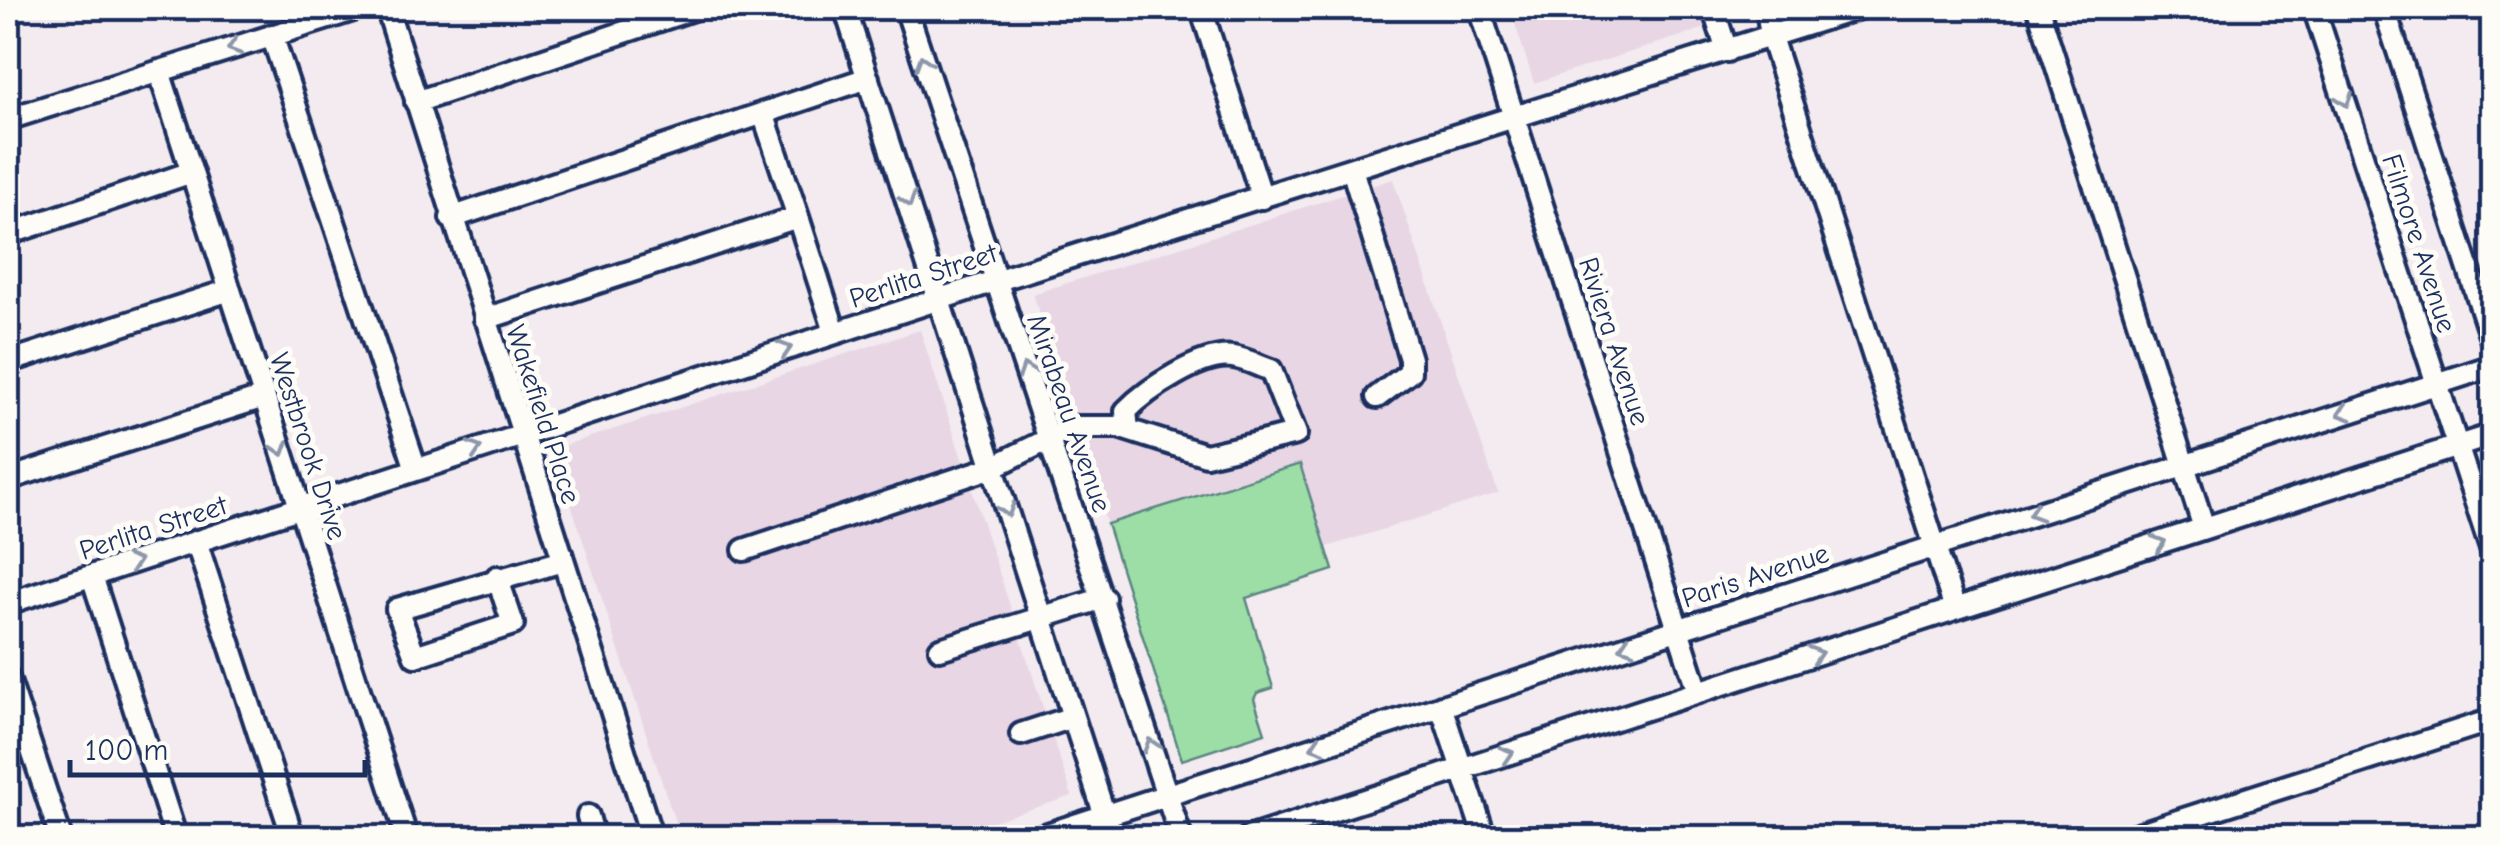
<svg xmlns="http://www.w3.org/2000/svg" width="2500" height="845" viewBox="0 0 2500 845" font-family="'Comic Neue',sans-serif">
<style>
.built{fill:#e8d6e5}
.green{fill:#9ddea7;stroke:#5c8682;stroke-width:2.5}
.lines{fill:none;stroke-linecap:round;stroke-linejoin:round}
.minor-casing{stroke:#1b2f5e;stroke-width:28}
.minor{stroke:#fdfcf7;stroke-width:20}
.oneway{stroke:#8c96aa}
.labels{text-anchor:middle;stroke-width:10;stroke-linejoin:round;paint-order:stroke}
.street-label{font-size:28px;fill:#1b2f5e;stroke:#fdfcf7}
</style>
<rect width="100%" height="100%" fill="#f3ebef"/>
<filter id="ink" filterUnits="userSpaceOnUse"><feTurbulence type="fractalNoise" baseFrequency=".01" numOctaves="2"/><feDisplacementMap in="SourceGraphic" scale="20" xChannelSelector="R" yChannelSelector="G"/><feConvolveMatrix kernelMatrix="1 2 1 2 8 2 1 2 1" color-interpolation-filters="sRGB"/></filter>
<g filter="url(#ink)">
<path class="built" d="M1510,8H1768L1534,83Z
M1393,179L1498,493L1327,547L1299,464L1107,524L1033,294Z
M920,330L1072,796L943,837H680L553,449Z"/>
<path class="green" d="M1300,464L1333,570L1246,598L1273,688L1257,693L1254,699L1265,733L1182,760L1107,524Z"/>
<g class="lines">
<g class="minor-casing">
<path id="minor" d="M387,8L652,838
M845,8L1112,838
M906,8L1181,838
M1201,8L1262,198
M1479,8L1698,692
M1713,8L1727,51
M1767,8L1771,37L1955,609
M2038,8L2204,528
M2314,8L2492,552
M2384,8L2492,341
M272,35L416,469
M159,71L407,838
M416,102L696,8
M763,113L798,217
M8,119L360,8
M1352,169L1410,359V372L1377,397
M451,218L868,78
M8,234L192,172
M485,319L798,217L835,332
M8,362L230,290
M8,479L264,397
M196,541L293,838
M744,550L993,467L1073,427H1118L1206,455L1296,434L1271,370C1259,366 1246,359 1233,357C1203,352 1146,390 1126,411L1128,430
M92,576L176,838
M497,577L513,624L415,656L397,609L563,561
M8,603L995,281L1859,8
M940,649L1104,598
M8,678L61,838
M1441,706L1485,838
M1021,734L1073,717
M588,816L594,838
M1035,838L2492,366
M1248,838L2492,435
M2125,838L2492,720"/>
</g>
<use href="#minor" class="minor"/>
</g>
<defs><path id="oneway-chevron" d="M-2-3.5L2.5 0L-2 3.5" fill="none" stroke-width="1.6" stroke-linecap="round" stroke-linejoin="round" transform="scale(2.5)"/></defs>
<g class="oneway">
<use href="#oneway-chevron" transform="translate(234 47) rotate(163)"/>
<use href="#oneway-chevron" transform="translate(923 62) rotate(-108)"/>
<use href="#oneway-chevron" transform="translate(2345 100) rotate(72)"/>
<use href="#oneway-chevron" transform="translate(908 200) rotate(72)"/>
<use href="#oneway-chevron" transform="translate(785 349) rotate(-18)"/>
<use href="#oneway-chevron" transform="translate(1026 370) rotate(-109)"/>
<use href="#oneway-chevron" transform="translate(2344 413) rotate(162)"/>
<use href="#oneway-chevron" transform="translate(281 449) rotate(72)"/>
<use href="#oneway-chevron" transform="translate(475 449) rotate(-18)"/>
<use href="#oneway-chevron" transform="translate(1007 510) rotate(72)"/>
<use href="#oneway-chevron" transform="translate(2035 513) rotate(162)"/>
<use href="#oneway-chevron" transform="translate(2159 543) rotate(-18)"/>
<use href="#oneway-chevron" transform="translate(134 562) rotate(-18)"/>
<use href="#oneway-chevron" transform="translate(1626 646) rotate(162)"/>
<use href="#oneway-chevron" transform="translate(1816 654) rotate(-18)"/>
<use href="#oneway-chevron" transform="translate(1151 745) rotate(-108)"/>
<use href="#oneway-chevron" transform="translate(1317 746) rotate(162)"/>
<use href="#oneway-chevron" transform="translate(1507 754) rotate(-18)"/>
</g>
</g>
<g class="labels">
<g class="street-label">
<text transform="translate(2420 243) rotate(72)" y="10">Filmore Avenue</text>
<text transform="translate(923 275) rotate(-18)" y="10">Perlita Street</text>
<text transform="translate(1615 341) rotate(72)" y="10">Riviera Avenue</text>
<text transform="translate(1070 413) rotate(71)" y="10">Mirabeau Avenue</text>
<text transform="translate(544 414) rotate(72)" y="10">Wakefield Place</text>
<text transform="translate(309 446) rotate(72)" y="10">Westbrook Drive</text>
<text transform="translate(153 527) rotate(-18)" y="10">Perlita Street</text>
<text transform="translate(1755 575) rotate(-18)" y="10">Paris Avenue</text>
</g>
</g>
<rect width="2500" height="845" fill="none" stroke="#fdfcf7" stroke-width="40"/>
<rect x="20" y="20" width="2460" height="805" fill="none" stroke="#1b2f5e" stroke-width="4" filter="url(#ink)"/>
<path d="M70 760v15h295v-15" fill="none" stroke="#1b2f5e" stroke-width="5"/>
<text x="85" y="760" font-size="30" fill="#1b2f5e" stroke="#fdfcf7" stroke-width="8" paint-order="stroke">100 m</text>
</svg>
